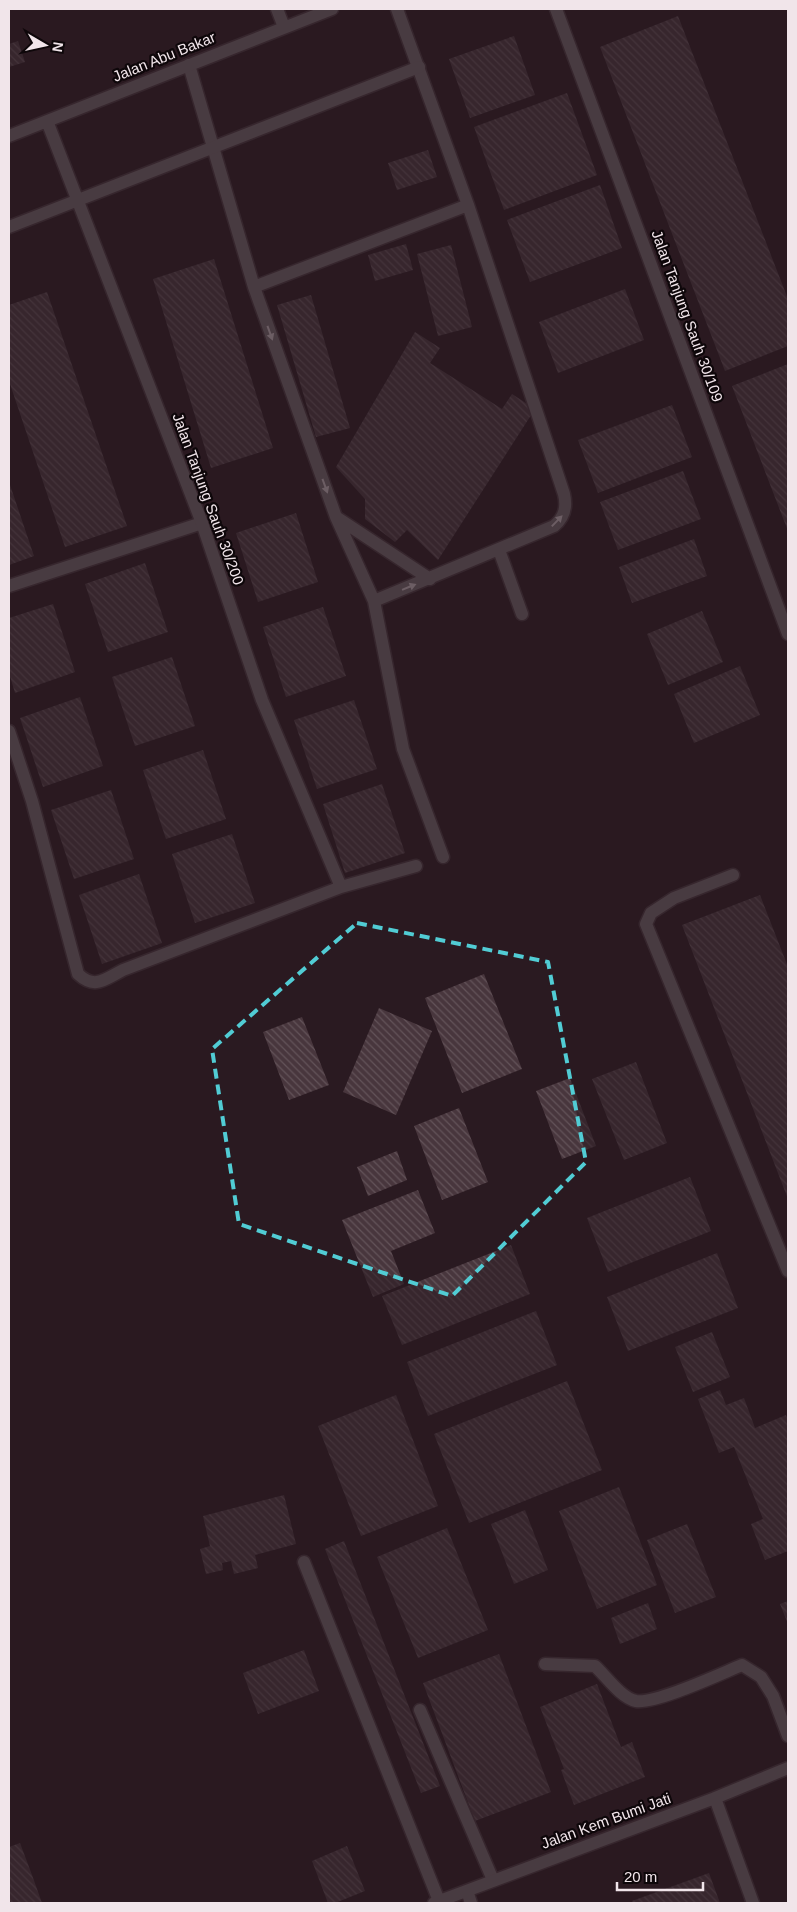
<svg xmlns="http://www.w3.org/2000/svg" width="797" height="1912" viewBox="0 0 797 1912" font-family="Arial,sans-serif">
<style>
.building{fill:url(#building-back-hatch)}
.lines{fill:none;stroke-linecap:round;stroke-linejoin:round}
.service-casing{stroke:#46363d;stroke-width:15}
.minor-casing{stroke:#46363d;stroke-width:15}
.service{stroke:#6e6468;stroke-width:12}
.minor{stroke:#6e6468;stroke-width:12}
.oneway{fill:#bdb1b6}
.marked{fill:none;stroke:#51ccd4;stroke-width:4;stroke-dasharray:10 6;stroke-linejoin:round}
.labels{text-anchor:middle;stroke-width:4.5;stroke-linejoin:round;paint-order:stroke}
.street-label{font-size:15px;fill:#f1e5ea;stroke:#0e070a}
</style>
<defs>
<pattern id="building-back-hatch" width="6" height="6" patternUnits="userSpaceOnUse" patternTransform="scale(1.25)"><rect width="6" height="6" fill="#48363d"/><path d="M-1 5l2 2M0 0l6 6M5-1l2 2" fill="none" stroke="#635359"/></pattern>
</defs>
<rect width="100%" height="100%" fill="#2a1a21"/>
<path class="building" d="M678,16L788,299V346L725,371L600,47Z
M514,36L535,95L470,118L449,59Z
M18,41L25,62L9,67V44Z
M567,93L597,175L504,210L474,127Z
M428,150L437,177L397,190L388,163Z
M600,185L622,248L530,282L507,220Z
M406,244L413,270L375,281L368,255Z
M451,245L472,327L438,336L417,254Z
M214,259L273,448L211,468L153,279Z
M625,289L644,340L558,373L539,322Z
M47,292L127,526L65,547L9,381V305Z
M311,295L350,428L316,437L277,305Z
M415,332L440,348L430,363L502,409L512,394L535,409L438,560L407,530L395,542L365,519V499L336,467Z
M788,364V531L732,386Z
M672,405L692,457L598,493L578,440Z
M683,471L701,519L618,550L600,502Z
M9,482L34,556L9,565Z
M296,513L318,582L258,602L236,533Z
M694,539L707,576L632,603L619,567Z
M145,563L168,632L108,652L85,584Z
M53,604L75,672L15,693L9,673V618Z
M323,607L346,676L286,697L263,627Z
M702,611L723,662L668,685L647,634Z
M172,657L195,726L135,746L112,677Z
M740,666L760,715L694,743L674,694Z
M80,697L103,766L43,787L20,718Z
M354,700L377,769L317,789L294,720Z
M203,750L226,819L166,839L143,770Z
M382,784L405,853L345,873L323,804Z
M111,790L134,859L74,879L51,810Z
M232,834L255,903L195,923L172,854Z
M139,874L162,943L102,964L79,895Z
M760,895L788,967V1199L682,925Z
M484,974L522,1069L462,1093L425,998Z
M379,1008L432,1031L396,1115L343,1092Z
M302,1017L329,1085L289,1100L263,1032Z
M636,1062L667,1143L624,1160L592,1079Z
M570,1078L596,1146L562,1159L536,1091Z
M459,1108L488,1182L442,1200L414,1126Z
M397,1151L407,1180L368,1196L357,1167Z
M690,1177L711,1231L608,1272L587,1218Z
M418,1190L435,1233L391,1251L404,1284L373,1297L342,1220Z
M511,1245L530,1294L402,1345L382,1296Z
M717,1253L738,1308L628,1351L607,1297Z
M536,1311L557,1365L428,1416L407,1362Z
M712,1332L730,1377L693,1392L675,1347Z
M567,1381L602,1470L469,1523L434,1434Z
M720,1390L726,1405L744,1398L755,1428L786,1415L788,1421V1551L765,1560L751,1524L763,1519L734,1447L719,1453L698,1399Z
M396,1395L438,1506L361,1536L318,1426Z
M619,1487L657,1585L597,1609L559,1511Z
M284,1495L296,1544L255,1555L258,1568L234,1574L231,1561L222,1563L223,1570L206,1574L200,1549L210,1546L203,1516Z
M525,1510L548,1570L514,1584L491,1524Z
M687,1524L716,1597L675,1613L647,1540Z
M447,1528L488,1630L418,1658L377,1557Z
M344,1541L440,1786L421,1793L325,1549Z
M788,1601V1624L780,1604Z
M648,1603L657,1629L620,1644L611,1618Z
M304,1650L319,1691L258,1714L243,1673Z
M499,1654L551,1792L475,1821L423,1683Z
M597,1684L621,1747L632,1742L645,1777L574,1805L561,1770L564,1769L540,1707Z
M20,1843L32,1875L42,1903H9V1847Z
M347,1846L365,1891L335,1903H328L312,1861Z
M709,1873L720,1903H633L632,1901Z"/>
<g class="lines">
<g class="service-casing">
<path id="service" d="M189,65L254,287L336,517L374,601L554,526C565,517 567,507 564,494L468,205
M254,287L468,205L397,9
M336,517L430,579
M499,550L522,614
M9,586L202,523
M374,601L403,749L443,857
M545,1664L595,1666C606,1676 621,1698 636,1701C656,1704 720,1674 742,1665L761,1677L773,1696L788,1736
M420,1710L493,1880"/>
</g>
<g class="minor-casing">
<path id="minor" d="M277,9L284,27
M556,9L788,634
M47,121L202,523L262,700L341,887
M9,136L332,9
M9,227L419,67
M9,731L32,801L78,974C95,990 105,979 123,970L341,887L416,866
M733,875L674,898L651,913L646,924L788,1271
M304,1562L439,1901
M715,1798L753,1903
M467,1891L471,1903
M434,1903L715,1798L788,1768"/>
</g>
<use href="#service" class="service"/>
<use href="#minor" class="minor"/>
</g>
<defs><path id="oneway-solid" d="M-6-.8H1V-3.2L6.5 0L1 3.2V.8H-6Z" transform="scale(1.25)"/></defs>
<g class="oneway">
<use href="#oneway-solid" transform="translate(270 333) rotate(70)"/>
<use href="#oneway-solid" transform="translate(325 486) rotate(70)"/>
<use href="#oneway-solid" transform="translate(557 521) rotate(-46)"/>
<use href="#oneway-solid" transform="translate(409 587) rotate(-22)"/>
</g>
<path d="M0 0H797V1912H0ZM357,923L548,962L586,1162L452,1296L239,1224L212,1049Z" fill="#2a1a21" fill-opacity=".55" fill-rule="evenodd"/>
<path class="marked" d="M357,923L548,962L586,1162L452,1296L239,1224L212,1049Z"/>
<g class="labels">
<g class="street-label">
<text transform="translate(164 57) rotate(-22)" y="5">Jalan Abu Bakar</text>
<text transform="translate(687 316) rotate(70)" y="5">Jalan Tanjung Sauh 30/109</text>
<text transform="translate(208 499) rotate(70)" y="5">Jalan Tanjung Sauh 30/200</text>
<text transform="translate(606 1821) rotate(-20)" y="5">Jalan Kem Bumi Jati</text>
</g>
</g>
<rect width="797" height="1912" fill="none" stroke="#f1e5ea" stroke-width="20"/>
<g transform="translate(45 45) rotate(99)" stroke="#0e070a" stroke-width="4" paint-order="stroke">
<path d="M0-4L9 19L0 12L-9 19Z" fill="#f1e5ea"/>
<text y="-8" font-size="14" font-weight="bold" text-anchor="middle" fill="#f1e5ea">N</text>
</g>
<path d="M617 1882v8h86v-8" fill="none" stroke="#f1e5ea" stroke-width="2.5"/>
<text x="624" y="1882" font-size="15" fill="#f1e5ea" stroke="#0e070a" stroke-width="4" paint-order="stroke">20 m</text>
</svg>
